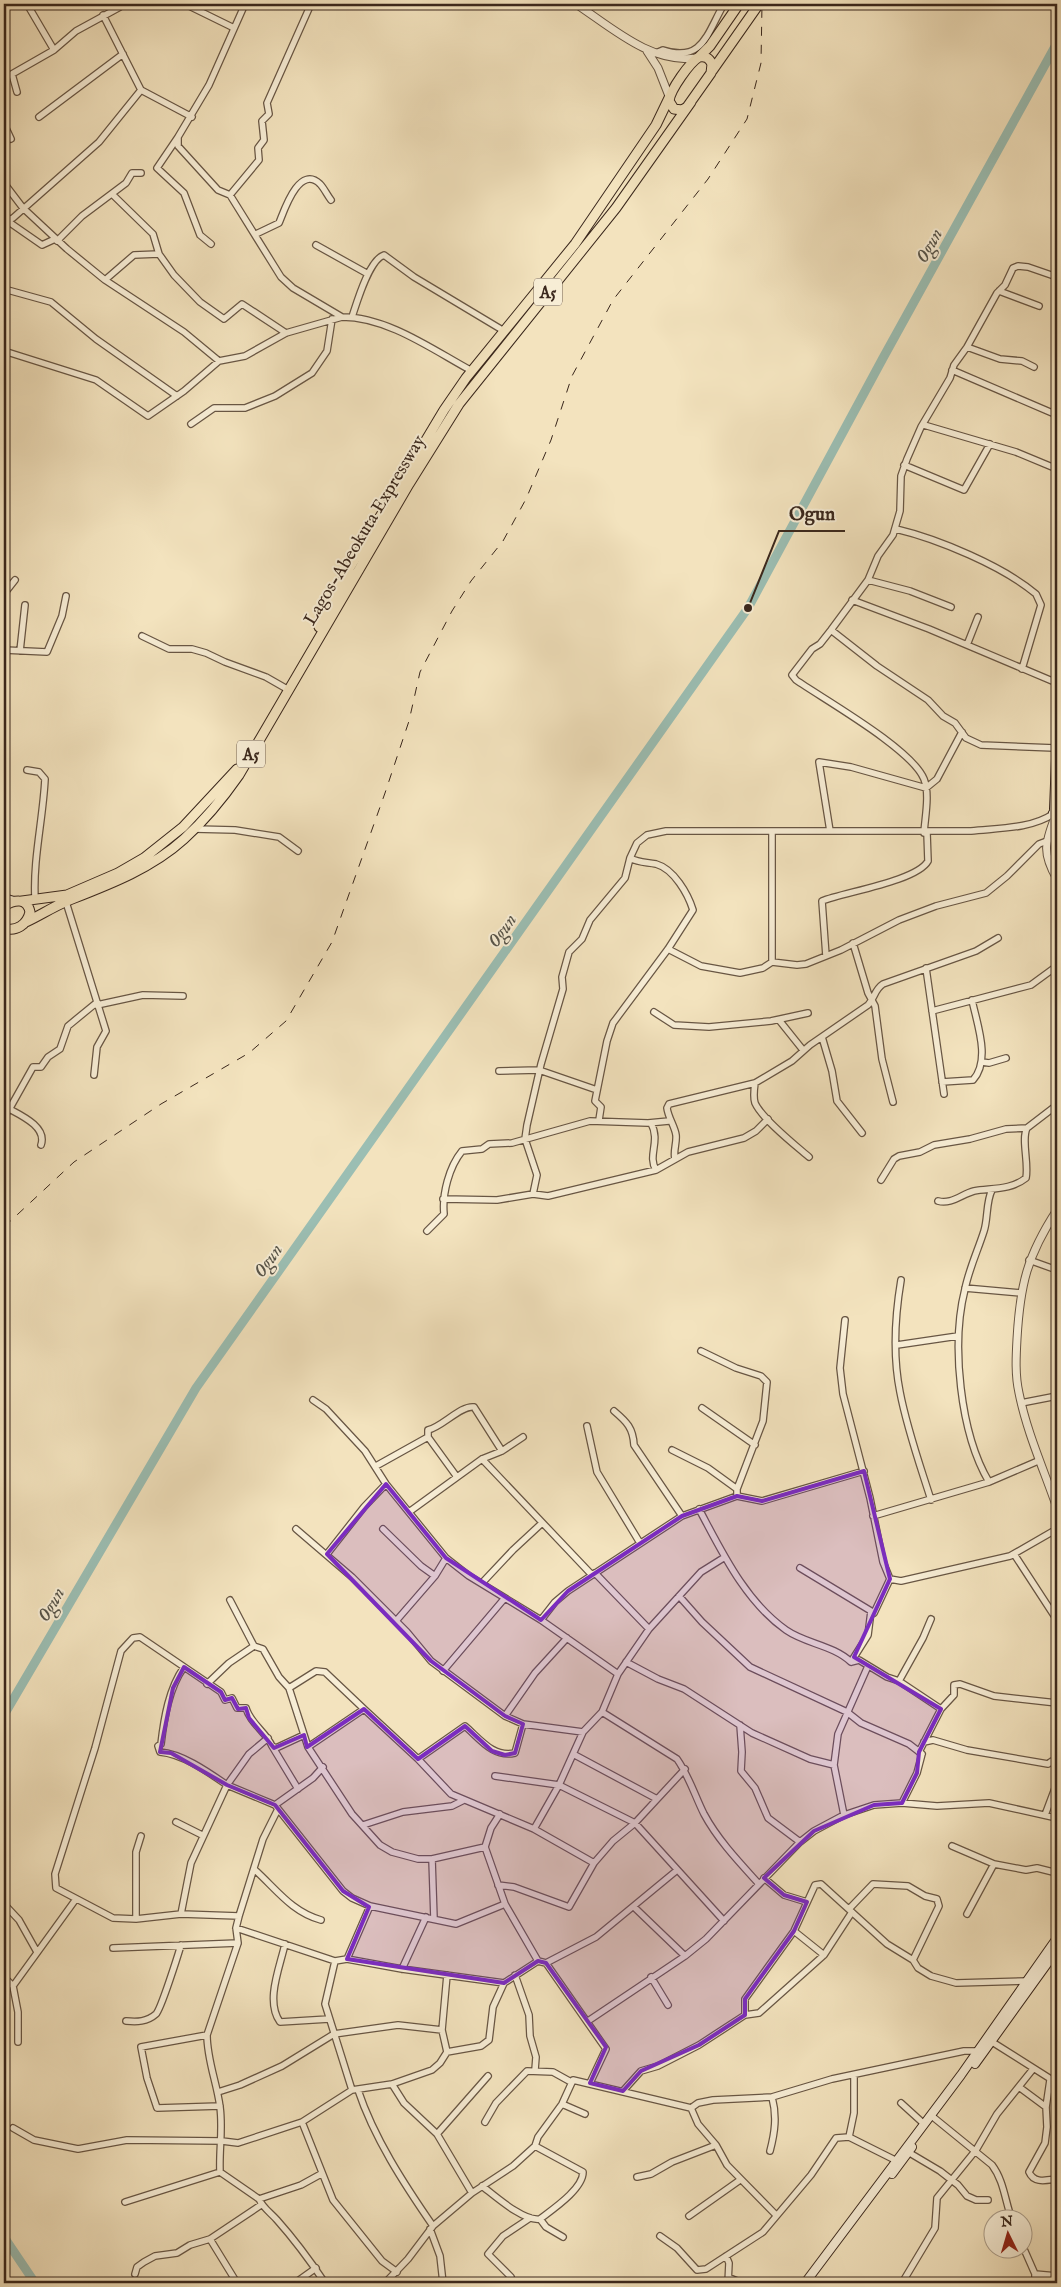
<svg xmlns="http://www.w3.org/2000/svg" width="1061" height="2287" viewBox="0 0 1061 2287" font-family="'IM FELL English',serif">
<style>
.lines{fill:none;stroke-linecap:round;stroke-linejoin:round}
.river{stroke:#9bbeb3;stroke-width:9}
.minor-casing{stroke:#685644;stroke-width:8}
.tertiary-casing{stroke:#685644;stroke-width:9}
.secondary-casing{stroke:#3a271c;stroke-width:10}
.trunk-casing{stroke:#3a271c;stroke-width:11}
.minor{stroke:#f7edd5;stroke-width:5.5}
.tertiary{stroke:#f7edd5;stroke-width:7}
.secondary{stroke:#f7edd5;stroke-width:8}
.trunk{stroke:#f3e3be;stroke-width:9}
.rail{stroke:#3a271c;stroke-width:1;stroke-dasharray:9 9;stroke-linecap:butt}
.marked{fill:#7b2cbf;fill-opacity:0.2;stroke:#7b2cbf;stroke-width:4;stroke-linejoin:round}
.labels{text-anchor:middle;stroke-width:4;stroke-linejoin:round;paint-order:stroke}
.shield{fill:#f7edd5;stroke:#736254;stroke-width:1}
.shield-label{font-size:16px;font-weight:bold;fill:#3a271c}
.street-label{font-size:18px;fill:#3a271c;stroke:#f7edd5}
.water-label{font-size:19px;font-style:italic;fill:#575449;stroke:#f7edd5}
.leader{fill:none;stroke:#3a271c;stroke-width:2}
.callout-dot{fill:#3a271c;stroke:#f7edd5;stroke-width:2}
.callout-label{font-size:19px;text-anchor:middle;font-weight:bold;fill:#3a271c;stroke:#f7edd5;stroke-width:4;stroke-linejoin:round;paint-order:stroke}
</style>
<rect width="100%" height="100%" fill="#f3e3be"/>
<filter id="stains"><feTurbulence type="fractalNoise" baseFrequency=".004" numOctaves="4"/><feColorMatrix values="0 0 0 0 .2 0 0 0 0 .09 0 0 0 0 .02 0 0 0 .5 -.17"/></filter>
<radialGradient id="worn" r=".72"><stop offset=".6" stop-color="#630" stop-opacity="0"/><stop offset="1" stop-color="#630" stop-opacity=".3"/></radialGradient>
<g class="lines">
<path class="river" d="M4,1715L196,1388L748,608L883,358L1057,43
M4,2237L35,2283"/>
<g class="minor-casing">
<path id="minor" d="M27,4L54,50
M185,4L234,28
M245,4L209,85L178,137V146L218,190L230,195L281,277L293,288L342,317
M103,15L141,90L192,117
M656,53L663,50C703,63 707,33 724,4
M17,92L12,74L54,50L76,31L120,7L119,4
M39,117L123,54
M4,124L11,139
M178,137L157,168L184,193L200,235L211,244
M4,183L23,208L67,249L105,280L184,332L219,361
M112,194L153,234L159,254L174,275L200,302L224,319L242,304L286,333
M230,195L259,160L258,148L264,140L262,121L269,114L267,103L311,4
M6,220L42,245L55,239
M4,222L13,218L99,142L141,90
M256,234L279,223C284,211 299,164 320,184C324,188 327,195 331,200
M57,241L82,216L126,183L132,173H141
M316,245L368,274
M105,280L134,255L159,254
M4,289L51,302L96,339L177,396
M999,291L1039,306
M352,317C357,302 369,260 384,255L414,277L504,331
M967,347L1000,359L1022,361L1034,367
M4,351L96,380L148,416L184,391L219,361L245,356L286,333L342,317C388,317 433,350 472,371
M952,370L1057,415
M191,424L214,408H245L275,396L312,373L327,351L332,319
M924,425L1016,452L1057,469
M904,465L964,490L990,444
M896,529C938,539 1003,566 1036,594L1041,605L1022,669
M868,580L910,591L951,607
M4,594L15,580
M852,600L929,629L1057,683
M831,630L877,666L928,700L943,716L955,723L966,738L981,745L1055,748
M142,636L169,649H192L206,653L225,662L266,677L287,689
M967,645L978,617
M4,650L47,652L62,616L66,596
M20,651L25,605
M27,770L39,772L45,779C43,819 33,859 35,898
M194,829L235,830L279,837L298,851
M772,831V962
M830,831L819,762L851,767L926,788L937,779L962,732
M924,833C925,817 930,794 924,779C912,749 825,700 796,680L792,675L812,649L820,644L831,630L868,580L878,556L893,535L900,511L901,476L907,459L921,427L950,378L954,365L967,347L997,293L1005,285L1013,268L1018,266L1028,267L1057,277
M66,902L106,1031L97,1047L94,1075
M853,943L868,993L875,1006L882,1059L893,1102
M668,949L701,966L740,973L763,968L772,962L797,965L806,964L841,950L899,920L936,906L986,893L1007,876L1039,844L1047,841
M826,956L822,901C845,892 917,881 928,861L927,833
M926,968L944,1094
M97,1005L143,995L183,996
M932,1011L1031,985L1057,966
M654,1012L674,1025L709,1027L771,1021L808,1013
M779,1020L803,1050
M822,1037L832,1071L837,1101L862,1133
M982,1062L989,1063L1006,1058
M499,1071L539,1070L597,1090
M942,1082L973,1080C991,1060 977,1024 972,1000
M755,1083C754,1090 753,1097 755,1103C762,1119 795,1145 809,1157
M4,1106C15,1113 48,1125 41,1145
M10,1108L33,1067H41L48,1057L60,1049L68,1026L96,1003
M599,1120L601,1107L595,1101L607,1041L613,1023L668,949L693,910C688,894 674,869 656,864C646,862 639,863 630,858
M4,1121L8,1109
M651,1123C661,1142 647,1155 656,1170
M675,1159C673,1151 677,1143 676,1135C675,1127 668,1117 667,1108L669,1104L755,1083L792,1061L810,1045L868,1005C875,998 874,990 883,984L976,951L998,938
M881,1180L894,1159L899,1156L920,1152L934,1145L970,1139L1006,1129L1027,1128L1057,1105
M533,1194L537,1175L525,1139L527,1125L541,1064L563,989L562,977L569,952L582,939L590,920L625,878L630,858L637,843L647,835L666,831H971C997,828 1031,829 1053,814
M443,1199L497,1200L533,1194L548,1196L656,1170L688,1152L744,1138L756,1131L768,1119
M938,1201C951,1205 962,1194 974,1191C992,1188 1011,1190 1026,1178C1029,1163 1021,1139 1027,1128
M427,1231L444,1214C442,1194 449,1167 462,1151L482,1149L489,1144L512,1143L590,1121L648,1123L669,1121
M1029,1260L1057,1270
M901,1280C895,1316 893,1357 900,1392C907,1429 920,1465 931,1500
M965,1288L1021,1293
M845,1320L840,1368L843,1394L870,1498L883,1562L890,1579L901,1581L1010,1556L1057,1529
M897,1345L958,1336
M701,1351L736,1368L761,1376L767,1382L763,1421L737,1489V1496
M313,1400L326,1409L365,1451L386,1484L446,1558L469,1576L541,1620L618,1674
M1021,1403L1057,1396
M702,1408L755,1445
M614,1411C627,1422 633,1428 634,1445L682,1516
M587,1426L597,1472L640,1543
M672,1450L708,1468L737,1489
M482,1459L592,1575
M376,1466L428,1437
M457,1477L428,1437V1430C442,1427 461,1405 474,1407L502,1451
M989,1482C960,1433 951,1344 965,1289C969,1269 978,1250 984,1231C988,1219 986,1201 992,1190
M699,1509C722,1552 745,1601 786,1630C806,1644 833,1645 851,1662L859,1660L887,1677L899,1681L941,1709
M409,1512L482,1459L502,1451L523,1437
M873,1516L989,1482L1038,1461
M296,1529L352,1577L407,1632L431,1661L505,1716L523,1724L583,1732
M383,1529L421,1566L435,1576
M327,1554L364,1507L386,1484
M1014,1554L1057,1620
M800,1568L871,1611
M595,1573L649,1629
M482,1583L513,1550L541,1524
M679,1596L702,1622L750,1667L847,1712L861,1723L909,1744L922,1754
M230,1600L254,1646L263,1649L279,1677L289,1688L308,1747L352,1814L380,1845L392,1852L418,1859H432L485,1847
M541,1620L555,1602L568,1591L682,1516L737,1496L762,1501L864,1471
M396,1621L435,1576L446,1558
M626,1662L658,1679L684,1689L752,1733L810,1759L834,1765
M851,1662L868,1635L871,1611L874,1613L890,1579
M443,1671L504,1599
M899,1681L923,1638L931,1619
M207,1684L229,1663L254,1646
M289,1688L316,1671L325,1672L364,1709
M602,1712L677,1759C689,1776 695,1796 704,1814C718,1840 739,1862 759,1884
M505,1716L535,1673L567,1638
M740,1725L742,1752L741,1771L755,1788L768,1818L800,1842
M268,1738L249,1754L227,1785L275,1805L343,1891L352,1898L370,1906L456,1924L505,1904
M924,1742L933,1740L967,1750L1048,1764L1052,1761L1057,1763
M272,1746L298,1789
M308,1747L364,1709L418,1759L451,1794L534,1829L594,1863
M573,1754L657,1799
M418,1759L465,1726C480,1739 493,1758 515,1753L523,1724
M495,1776L559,1785L635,1823L724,1921
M902,1803L917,1773L922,1754L919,1752L941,1709L954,1695V1685L960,1684L994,1696L1057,1703
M275,1805L313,1778L323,1767
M500,1814L491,1828L485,1847L505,1904L538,1961L546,1963L606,2049L590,2083
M844,1815L834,1765L838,1734L868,1666
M1045,1815L1057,1783
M176,1822L202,1835
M363,1825L403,1812L452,1806L464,1800
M534,1829L559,1785L583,1732L602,1712L618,1674L649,1629L701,1572L725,1557
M952,1846L994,1864
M432,1859L434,1919
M255,1870C277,1890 292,1912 321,1920
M764,1878L784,1895L807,1902
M498,1885L514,1887L569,1907L594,1863L613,1841L635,1823L685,1769
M4,1904L19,1920L37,1952
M634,1907L685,1956
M849,1909L873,1884L908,1886L925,1896L937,1899L939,1906L913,1960
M181,1914L191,1863L227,1785C208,1772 183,1754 160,1752L158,1746L161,1744C164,1718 169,1688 184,1667
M967,1914L994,1864L1026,1870L1037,1868L1057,1873
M239,1916L181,1914L136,1919L113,1918L56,1888L55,1874L95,1748L121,1651L133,1638L140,1637L221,1692L225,1700L232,1698L237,1708H246C250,1723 266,1732 272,1746L276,1748L304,1735
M136,1919V1852L141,1836
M236,1928L335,1961L347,1959L402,1969L504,1983L538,1961
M794,1931L824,1955L852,1912
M285,1944C280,1967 265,2001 280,2022L329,2019
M113,1948L238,1943
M347,1959L370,1906
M335,1961L325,2004L352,2090
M546,1963L596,1937L676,1871
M402,1969L426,1917
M515,1975L529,2015L530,2036L536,2057L535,2070
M4,1977L13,1986L18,2012V2042
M651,1977L668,2005
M13,1986L76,1899
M745,2015V1999L794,1931L815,1885L821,1884L887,1944L913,1960L918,1968L931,1976L956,1983L1028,1981
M126,2021C137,2022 147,2022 156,2014C161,2009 178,1955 181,1945
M588,2021L685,1956L706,1939L800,1842L814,1831L844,1815L874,1805L902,1803L937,1806L989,1803L1057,1818
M207,2035L141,2047L147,2078L157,2108L220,2106
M989,2040L1057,2083
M447,2052L481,2046L489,2040L493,2007L504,1983
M1050,2080L1046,2107L1047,2127L1045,2143L1029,2172C1034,2184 1047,2180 1057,2179
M392,2084L404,2103L437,2134L472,2193
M1019,2087L1046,2107
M358,2090C374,2138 404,2184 433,2226
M623,2091L641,2071L658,2066L699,2045L745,2015L759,2013L824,1955
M218,2092L240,2085L282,2066L334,2034L398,2025L442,2030
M901,2103L923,2123
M562,2104L585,2114
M691,2108L698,2103L713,2100L772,2097L832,2079L964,2051H977
M933,2117L992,2165C1004,2181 1005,2201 1012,2220
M302,2122L333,2200L382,2261L397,2272
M485,2122L496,2103L527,2071L553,2072L571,2082
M13,2128L34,2140L78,2149L127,2140L222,2141L238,2143L302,2122L352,2090L392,2084L432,2070L440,2063L447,2052L442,2030L447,1975
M437,2134L488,2076
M849,2137L854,2113V2075
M535,2146L583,2172C583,2189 553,2209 540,2219
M770,2151C775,2132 777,2116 772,2097
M908,2152L940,2171L958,2185L967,2196L976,2200H988
M220,2172L259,2199C263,2208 270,2212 277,2220C294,2239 311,2262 325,2283
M637,2177L651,2174L672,2162L716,2145
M482,2186C495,2196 524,2222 540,2219L546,2227L563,2237
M259,2199L301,2185L321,2174
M125,2202L220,2172C219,2150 223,2129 220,2107C217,2083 207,2060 207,2035L238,1943L236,1928L239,1916L263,1839L278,1809
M689,2216L740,2180
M430,2229L440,2256L443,2283
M660,2236L677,2248L697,2270L706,2269L763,2232L811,2175L836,2138L849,2137L895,2160
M210,2239L237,2283
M1024,2249L1035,2274L1057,2276
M726,2256L729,2263L728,2283
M135,2274L137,2267L144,2262L155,2256L177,2253L190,2245L210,2239L261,2205
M730,2278L742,2283
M295,2283L316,2268
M385,2283L408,2259L433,2226L472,2193L513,2166L535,2146L538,2137L562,2104L573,2080L691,2108L698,2124L716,2145L727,2165L776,2215
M513,2283L511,2277L488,2254L503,2236L530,2218
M760,2283H765
M902,2283L935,2228L937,2198L976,2150L997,2114L1033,2069
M1035,2283V2274"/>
</g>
<g class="tertiary-casing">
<path id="tertiary" d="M576,4C611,27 651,64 696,58
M647,51L658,68L669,96
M1055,817C1045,843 1042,853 1057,879
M1057,1210C1027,1256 1020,1285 1017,1339C1016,1357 1015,1375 1019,1393C1027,1433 1044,1470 1057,1508"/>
</g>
<g class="secondary-casing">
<path id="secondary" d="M1057,808L1053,813L1057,817
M1054,809L1057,734
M4,898L14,901
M975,2064L1057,1950
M892,2174L912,2147
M805,2283L961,2075L1057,1938"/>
</g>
<g class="trunk-casing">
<path id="trunk" d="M699,57C706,56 709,58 712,64L711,73L687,107L682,110L674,109L669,101C670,90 690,62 699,57Z
M699,57L710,46L739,4
M712,71L759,4
M319,627L350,567L444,410L466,378L575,244L656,125L669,98
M22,901L67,895L118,873L144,858L183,827L237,769
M4,906C14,900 27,897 30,912C27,925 16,932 4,928
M26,922C39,916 53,907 67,901C108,885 151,869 184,839C205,820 223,798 239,775L409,484L459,404L616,208L691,102"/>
</g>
<use href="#minor" class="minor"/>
<use href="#tertiary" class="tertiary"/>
<use href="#secondary" class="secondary"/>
<use href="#trunk" class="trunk"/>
<path class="rail" d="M4,1227L74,1162L161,1104L249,1053L286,1021L332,942L385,793L409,721L420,672L452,611L471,581L503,541L526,499L551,440L572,376L613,300L708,179L747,119L761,63L762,4"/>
</g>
<path class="marked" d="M864,1471L890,1579L854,1657L941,1709L919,1752L917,1773L902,1803L874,1805L814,1831L764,1878L784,1895L807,1902L794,1931L745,1999V2015L699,2045L641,2071L623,2091L590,2083L606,2047L546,1963L538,1961L504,1983L347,1959L369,1907L343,1891L275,1805L227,1785L171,1753L160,1752L173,1688L184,1667L221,1692L225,1700L232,1698L238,1709L246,1708L249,1718L274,1748L304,1735L307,1747L364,1709L418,1759L465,1726L492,1751L505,1755L515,1753L523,1724L505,1716L431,1661L327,1554L386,1484L446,1558L541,1620L568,1591L682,1516L737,1496L762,1501Z"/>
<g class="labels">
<g class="shield">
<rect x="534" y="278.5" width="28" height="27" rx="4"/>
<rect x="237" y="740.5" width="28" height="27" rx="4"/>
</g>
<g class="shield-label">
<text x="548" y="298">A5</text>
<text x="251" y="760">A5</text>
</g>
<g class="street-label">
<text transform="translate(364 530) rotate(-59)" y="6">Lagos-Abeokuta Expressway</text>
</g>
<g class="water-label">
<text transform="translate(928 245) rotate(-61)" y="7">Ogun</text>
<text transform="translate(501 930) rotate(-55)" y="7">Ogun</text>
<text transform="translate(267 1260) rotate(-55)" y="7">Ogun</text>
<text transform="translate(50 1604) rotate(-60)" y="7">Ogun</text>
</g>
</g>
<path class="leader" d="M748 608L779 531H845"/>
<circle class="callout-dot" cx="748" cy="608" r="5"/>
<g class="callout-label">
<text x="812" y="520">Ogun</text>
</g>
<rect width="1061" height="2287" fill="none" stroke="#f3e3be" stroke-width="20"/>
<rect x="5" y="5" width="1051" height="2277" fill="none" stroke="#3a271c" stroke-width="2.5"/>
<rect x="10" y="10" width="1041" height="2267" fill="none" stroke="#3a271c"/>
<g transform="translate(1008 2234) rotate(355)"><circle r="24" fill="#f7edd5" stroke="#ab9e8b"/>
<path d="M0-4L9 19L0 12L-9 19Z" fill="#8f2418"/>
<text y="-8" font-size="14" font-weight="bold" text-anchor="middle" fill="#3a271c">N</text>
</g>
<rect width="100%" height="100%" filter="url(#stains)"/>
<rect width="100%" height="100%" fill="url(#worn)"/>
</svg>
